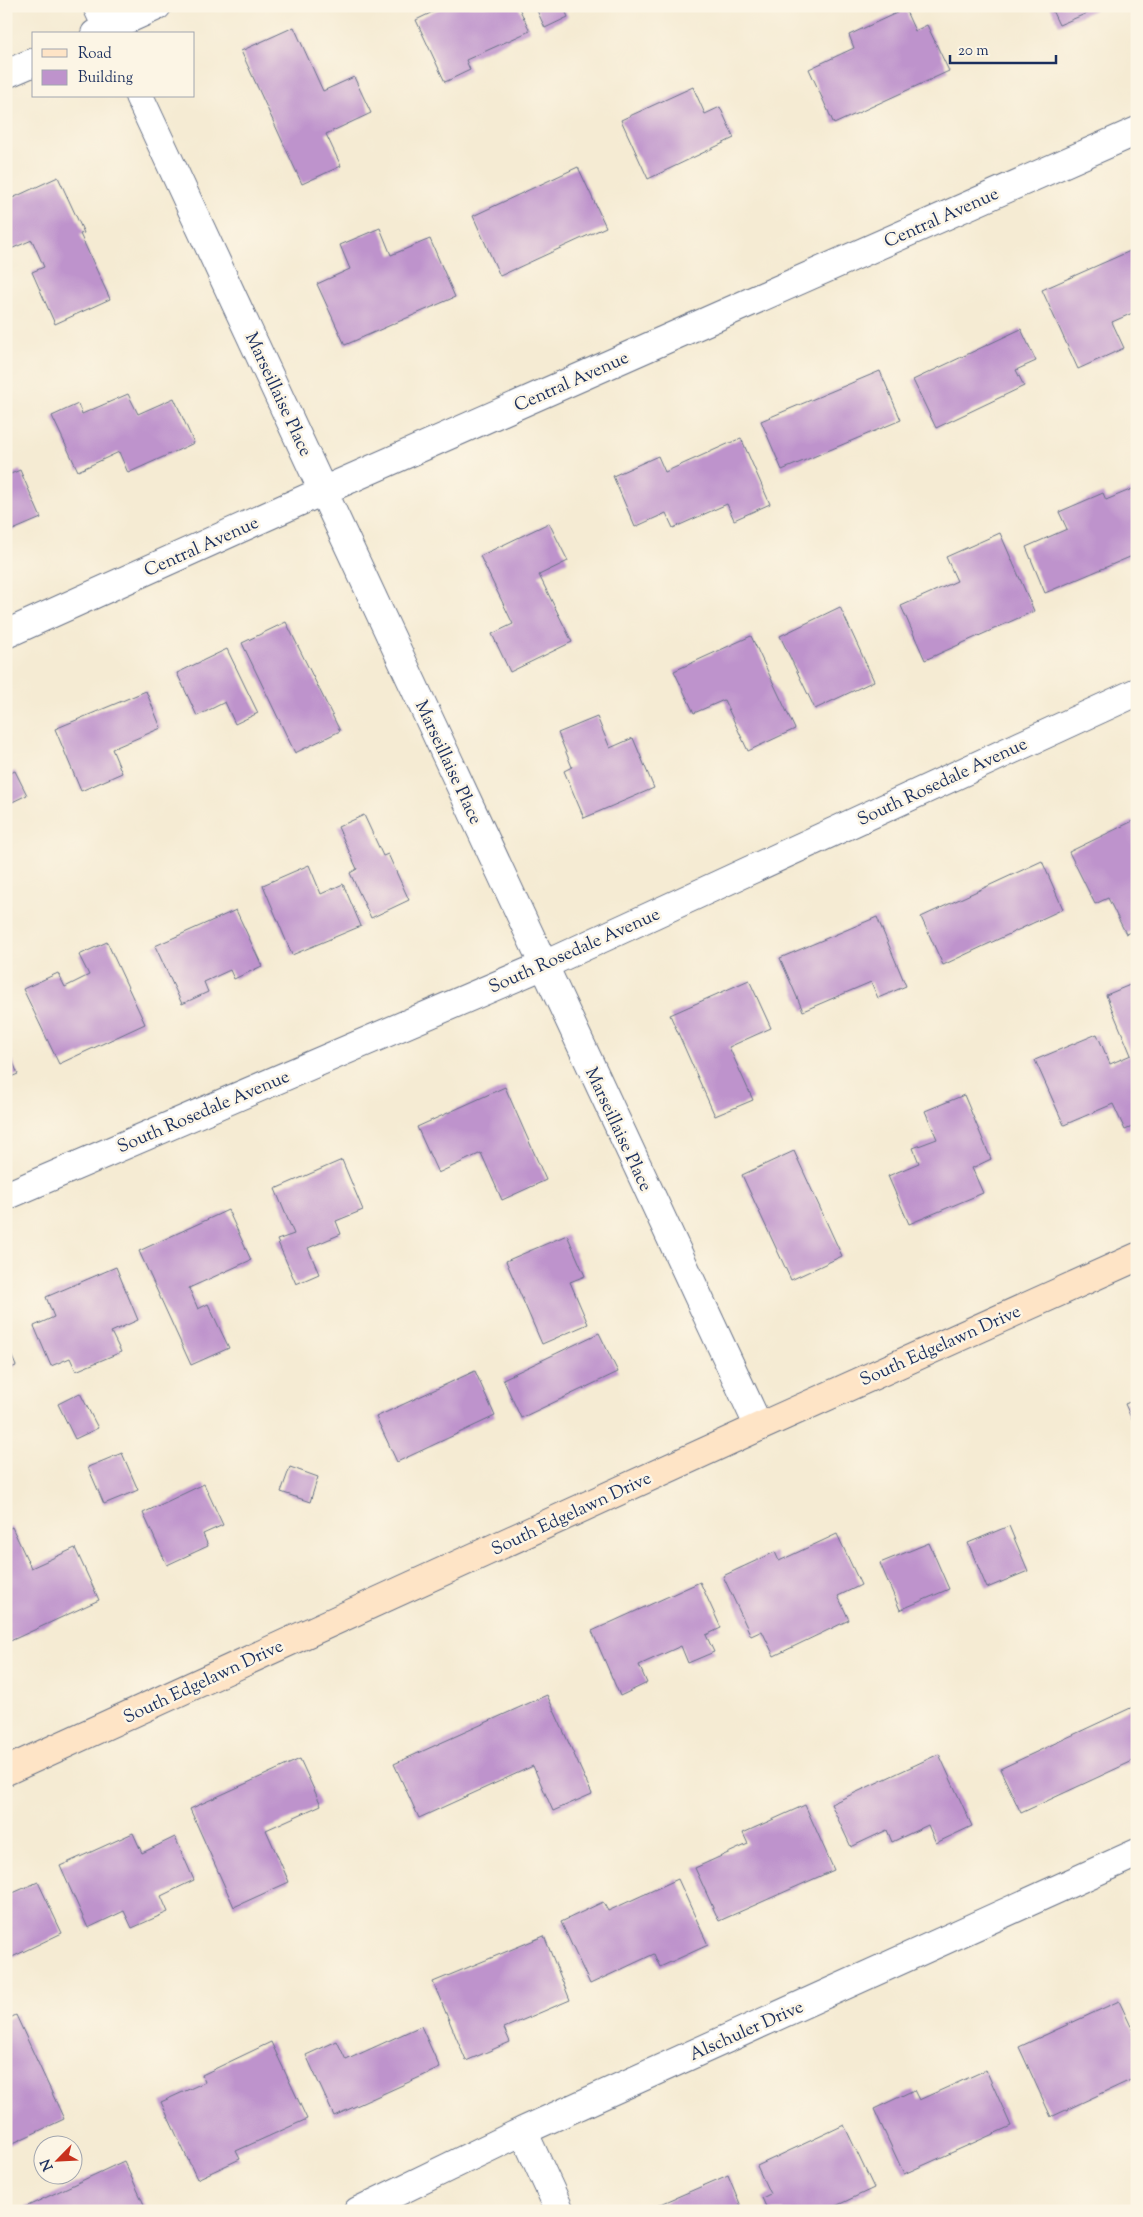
<svg xmlns="http://www.w3.org/2000/svg" width="1143" height="2217" viewBox="0 0 1143 2217" font-family="'Sorts Mill Goudy',serif">
<style>
.building{fill:#be93cc}
.lines{fill:none;stroke-linecap:round;stroke-linejoin:round}
.street-casing{stroke:#677187;stroke-width:30}
.secondary-casing{stroke:#677187;stroke-width:30}
.street{stroke:#fff;stroke-width:28}
.secondary{stroke:#fee4c6;stroke-width:28}
.labels{text-anchor:middle;stroke-width:5;stroke-linejoin:round;paint-order:stroke}
.street-label{font-size:18px;fill:#1b2f5e;stroke:#fcf5e5}
</style>
<rect width="100%" height="100%" fill="#fcf5e5"/>
<filter id="ink" filterUnits="userSpaceOnUse"><feTurbulence type="fractalNoise" baseFrequency=".02" numOctaves="2"/><feDisplacementMap in="SourceGraphic" scale="10" xChannelSelector="R" yChannelSelector="G"/><feConvolveMatrix kernelMatrix="1 2 1 2 8 2 1 2 1" color-interpolation-filters="sRGB"/></filter>
<filter id="wash" filterUnits="userSpaceOnUse"><feTurbulence type="fractalNoise" baseFrequency=".0096" numOctaves="4" result="noise"/><feDisplacementMap in="SourceGraphic" scale="20" xChannelSelector="R" yChannelSelector="G"/><feGaussianBlur stdDeviation="1.12" result="paint"/><feColorMatrix in="noise" values="0 0 0 0 0 0 0 0 0 0 0 0 0 0 0 0 0 1.4 0 .05"/><feComposite in="paint" operator="in"/></filter>
<g filter="url(#wash)">
<rect width="100%" height="100%" fill="#f5ebd3"/>
<g id="blocks">
<path class="building" d="M445,6H518L530,31L466,60L470,70L445,82L416,20Z
M535,6H563L568,17L545,28Z
M1050,6H1096L1097,9L1059,25Z
M905,9L915,31L927,25L949,71L834,124L809,69L854,48L849,35Z
M294,27L323,91L354,77L371,113L326,134L341,166L302,184L241,51Z
M693,87L705,114L720,107L734,138L648,179L621,120Z
M578,167L606,227L500,276L473,216Z
M58,177L84,233L80,234L110,299L55,324L32,272L44,267L32,240L6,251V201Z
M380,228L391,255L430,239L455,297L345,345L317,284L350,269L340,245Z
M1137,248V311L1112,322L1124,348L1078,369L1042,290Z
M1021,329L1036,361L1016,370L1024,386L936,428L913,380Z
M880,371L901,420L782,470L761,421Z
M128,394L138,414L174,398L194,443L128,473L119,452L78,471L52,416L78,404L82,414Z
M741,438L770,504L734,520L727,504L673,528L666,513L635,527L613,476L658,456L665,472Z
M20,470L41,518L6,533V476Z
M1137,487V554L1045,593L1026,547L1067,529L1059,512L1103,493L1106,500Z
M549,523L568,561L539,575L572,642L510,672L492,634L513,624L480,556Z
M1000,533L1034,611L925,660L901,606L957,581L946,557Z
M840,607L874,681L815,709L780,636Z
M286,622L340,731L295,753L242,643Z
M751,636L795,729L748,751L724,700L694,713L674,671Z
M227,649L258,713L235,724L225,702L197,716L177,673Z
M146,691L161,728L112,749L122,773L81,791L55,729Z
M597,717L610,748L633,738L654,788L584,818L564,771L572,767L558,733Z
M15,771L27,795L6,805V775Z
M364,815L383,856L388,854L409,900L371,918L350,873L357,869L338,827Z
M1137,819V929L1126,934L1108,898L1095,904L1069,852Z
M1042,861L1063,909L943,965L921,917Z
M309,865L321,894L343,884L361,926L292,955L263,885Z
M236,910L262,966L234,979L230,970L204,982L208,992L182,1004L155,946Z
M877,917L906,986L878,998L871,982L803,1011L780,958Z
M107,942L145,1024L59,1064L23,989L58,973L65,987L89,975L79,955Z
M749,980L771,1028L729,1047L753,1100L715,1116L670,1015Z
M1137,982V1125L1125,1130L1113,1104L1064,1125L1035,1060L1097,1034L1110,1064L1131,1055L1106,995Z
M6,1046L18,1074L6,1079Z
M505,1087L546,1180L502,1200L481,1153L438,1173L417,1127Z
M964,1095L991,1159L972,1168L983,1193L909,1224L888,1176L919,1163L913,1148L937,1139L925,1111Z
M794,1151L842,1256L791,1280L742,1175Z
M342,1160L363,1210L336,1221L341,1234L308,1248L319,1274L296,1284L277,1240L294,1234L275,1189Z
M228,1210L251,1260L189,1288L198,1309L208,1304L229,1348L191,1365L139,1251Z
M567,1235L585,1276L570,1282L588,1324L542,1344L506,1261Z
M116,1267L138,1320L111,1332L121,1352L76,1371L70,1358L51,1366L34,1326L54,1317L46,1297Z
M599,1333L618,1372L521,1418L503,1379Z
M6,1343L16,1366L6,1370Z
M475,1371L495,1416L397,1462L376,1417Z
M80,1393L98,1428L75,1439L58,1404Z
M1137,1399V1431L1125,1404Z
M122,1453L138,1490L104,1504L88,1467Z
M290,1467L318,1477L310,1502L281,1492Z
M204,1484L223,1525L203,1534L208,1546L167,1565L143,1513Z
M1009,1526L1028,1571L987,1588L968,1543Z
M12,1527L31,1568L75,1548L99,1600L6,1643V1530Z
M837,1534L861,1585L838,1596L849,1620L774,1656L762,1631L751,1636L723,1576L775,1552L779,1561Z
M929,1543L949,1589L900,1610L880,1563Z
M700,1582L721,1628L706,1635L714,1652L688,1663L681,1646L639,1665L647,1683L620,1696L592,1631Z
M547,1695L592,1794L553,1811L533,1766L419,1818L394,1764Z
M1137,1705V1759L1021,1813L1000,1769Z
M939,1754L972,1826L936,1843L928,1825L892,1842L887,1830L851,1847L831,1804Z
M300,1759L321,1805L266,1830L289,1882L234,1907L190,1809Z
M805,1805L834,1870L719,1921L695,1868L748,1844L743,1833Z
M133,1833L142,1853L175,1837L194,1880L161,1896L168,1912L132,1928L124,1911L88,1928L60,1866Z
M678,1879L708,1945L660,1967L654,1954L590,1984L561,1922L603,1902L608,1911Z
M38,1882L62,1933L6,1960V1896Z
M544,1936L570,2000L504,2028L510,2042L466,2061L433,1982Z
M1119,2001L1137,2039V2077L1051,2117L1019,2047Z
M16,2015L64,2119L9,2145L6,2139V2020Z
M421,2026L440,2068L334,2116L306,2055L337,2041L346,2060Z
M271,2042L307,2119L236,2151L240,2159L197,2179L161,2102L205,2082L202,2075Z
M986,2070L1011,2126L904,2174L874,2109L914,2090L919,2100Z
M844,2125L874,2188L825,2211H768L762,2198L770,2194L757,2166Z
M124,2161L147,2211H17Z
M728,2175L743,2211H645Z"/>
</g>
</g>
<g filter="url(#ink)">
<use href="#blocks" fill-opacity="0" stroke="#677187" stroke-width="1"/>
<g class="lines">
<g class="street-casing">
<path id="street" d="M97,6L110,34
M95,34L157,6
M6,74L34,62
M139,96C348,539 550,984 759,1427
M6,634L325,490L1137,131
M6,1196L542,966L1137,692
M523,2131L560,2211
M358,2211L523,2131L1137,1853"/>
</g>
<g class="secondary-casing">
<path id="secondary" d="M6,1771L759,1427L1137,1257"/>
</g>
<use href="#street" class="street"/>
<use href="#secondary" class="secondary"/>
</g>
</g>
<g class="labels">
<g class="street-label">
<text transform="translate(941 217) rotate(-24)" y="6">Central Avenue</text>
<text transform="translate(571 381) rotate(-24)" y="6">Central Avenue</text>
<text transform="translate(279 394) rotate(65)" y="6">Marseillaise Place</text>
<text transform="translate(201 546) rotate(-24)" y="6">Central Avenue</text>
<text transform="translate(449 762) rotate(65)" y="6">Marseillaise Place</text>
<text transform="translate(942 781) rotate(-25)" y="6">South Rosedale Avenue</text>
<text transform="translate(574 950) rotate(-24)" y="6">South Rosedale Avenue</text>
<text transform="translate(203 1111) rotate(-23)" y="6">South Rosedale Avenue</text>
<text transform="translate(619 1129) rotate(65)" y="6">Marseillaise Place</text>
<text transform="translate(940 1345) rotate(-24)" y="6">South Edgelawn Drive</text>
<text transform="translate(571 1513) rotate(-25)" y="6">South Edgelawn Drive</text>
<text transform="translate(203 1681) rotate(-25)" y="6">South Edgelawn Drive</text>
<text transform="translate(746 2030) rotate(-24)" y="6">Alschuler Drive</text>
</g>
</g>
<rect width="1143" height="2217" fill="none" stroke="#fcf5e5" stroke-width="25"/>
<rect x="32" y="32" width="162" height="65" fill="#fcf5e5" stroke="#a2a6af"/>
<rect x="42" y="49" width="25" height="8" fill="#fee4c6" stroke="#a2a6af"/>
<text x="78" y="58" font-size="15" fill="#1b2f5e">Road</text>
<rect x="42" y="70" width="25" height="15" fill="#be93cc" stroke="#a2a6af"/>
<text x="78" y="82" font-size="15" fill="#1b2f5e">Building</text>
<g transform="translate(58 2160) rotate(246)"><circle r="24" fill="#fcf5e5" stroke="#a2a6af"/>
<path d="M0-4L9 19L0 12L-9 19Z" fill="#c8321e"/>
<text y="-8" font-size="14" font-weight="bold" text-anchor="middle" fill="#1b2f5e">N</text>
</g>
<path d="M950 55v8h106v-8" fill="none" stroke="#1b2f5e" stroke-width="2.5"/>
<text x="958" y="55" font-size="15" fill="#1b2f5e" stroke="#fcf5e5" stroke-width="4" paint-order="stroke">20 m</text>
</svg>
